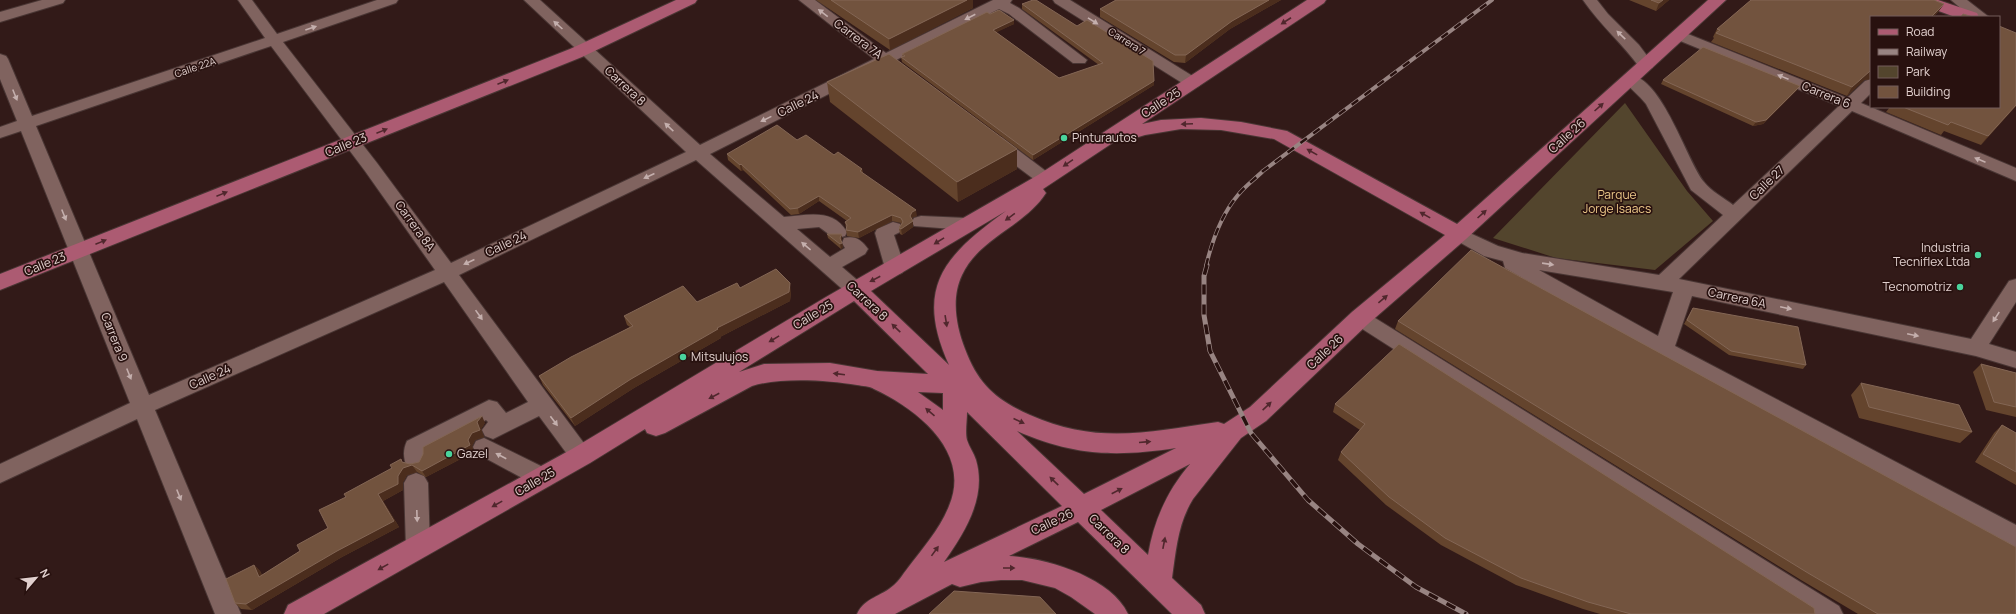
<svg xmlns="http://www.w3.org/2000/svg" width="2016" height="614" viewBox="0 0 2016 614" font-family="Manrope,sans-serif">
<style>
.green{fill:#53452d}
.lines{fill:none;stroke-linecap:round;stroke-linejoin:round}
.minor-casing{stroke:#493634;stroke-width:2}
.major-casing{stroke:#493634;stroke-width:2}
.minor{fill:#80635f;fill-rule:evenodd}
.major{fill:#ac5b72;fill-rule:evenodd}
.rail-far1-casing{stroke:#988482;stroke-width:4}
.rail-casing{stroke:#988482;stroke-width:5}
.rail-far1{stroke:#28110f;stroke-width:2.5;stroke-dasharray:8;stroke-linecap:butt}
.rail{stroke:#28110f;stroke-width:3.5;stroke-dasharray:10;stroke-linecap:butt}
.wall{fill:#64442d}
.shaded-wall{fill:#4b2d1d}
.building{fill:#72533e;stroke:#836655}
.oneway{fill:#c4afad}
.oneway2{fill:#50272d}
.poi-dot{fill:#4ad49c;stroke:#28110f;stroke-width:1.5}
.labels{text-anchor:middle;stroke-width:3.5;stroke-linejoin:round;paint-order:stroke}
.far-street-label{font-size:10px;fill:#e1d0ce;stroke:#28110f}
.street-label{font-size:12px;fill:#e1d0ce;stroke:#28110f}
.poi-label{font-size:12px;fill:#e1d0ce;stroke:#28110f;text-anchor:start}
.park-label{font-size:12px;fill:#ebc788;stroke:#28110f}
</style>
<rect width="100%" height="100%" fill="#321a18"/>
<path class="green" d="M1625,103L1687,191L1713,221L1655,270L1556,258L1493,238Z"/>
<g class="lines">
<g class="minor-casing">
<path id="minor" d="M42,0H65L63,3L0,22V12Z
M238,0H252L277,34L377,0H398L396,3L283,42L377,163L451,263L686,152L524,0H540L700,145L874,59L799,0H815L886,53L993,0H1012L1010,3L1019,8L1087,60L1085,63H1073L1009,14L999,9L896,60L903,67L901,70L895,72L884,66L710,154L784,217C808,215 833,208 847,232L845,236C833,240 828,233 819,227L797,229L830,257L845,248L842,243L844,238C855,235 862,240 868,249L865,254L842,267L863,285L866,290L863,295L856,297L849,295L696,160L459,275L589,450L592,456L589,462L581,465L573,462L539,416L493,439L485,436L482,430L488,422L486,420L426,452V460L423,467L415,469L407,467C403,458 403,449 407,441L489,400L497,402L506,413L528,402L444,282L155,410L241,614H215L137,419L0,483V464L130,403L21,131L0,138V127L17,121L0,79V54L6,56L8,59L32,116L265,38ZM271,46L365,171L435,270L149,395L36,126Z
M1053,0H1070L1199,80L1201,83L1199,86L1193,88L1187,86L1055,3Z
M1583,0H1597L1608,14L1639,45L1654,65L1652,68H1640C1623,44 1600,25 1583,0Z
M1951,0H1967L1989,17H1971Z
M1678,30L1847,98L1865,81L1871,79V93L1861,103L2016,168V181L1852,111L1679,279L1971,339L2009,281L2016,279V302L1989,344L2016,352V368L1976,356L1692,296L1675,346L2016,525V547L1657,354L1505,268L1503,261L1484,256L1452,238L1450,234L1452,230L1459,228L1498,246L1522,253L1659,275L1723,215L1691,190L1646,104C1639,95 1629,88 1623,79L1625,76C1659,67 1687,162 1704,182C1711,191 1724,198 1733,205L1839,106L1673,38L1670,35L1673,32ZM1539,270L1673,292L1658,336Z
M996,137L1002,138L1051,175L1054,179L1051,183L1045,185L1039,183L990,146L987,142L990,138Z
M921,216L966,218L973,220L975,224L973,228L966,230L914,226L912,222L914,218Z
M893,222L900,224L902,228L900,232L894,235L905,268L902,273L895,275L888,273L885,268L875,233L877,229Z
M1360,311L1367,313L1839,606L1843,614H1808L1353,323L1350,318L1353,313Z
M484,438L551,471L554,478L551,485L543,487L535,485L476,453L473,447L476,441Z
M416,473L424,476L428,483L430,548L427,555L418,558L409,555L406,548L404,483L408,476Z"/>
</g>
<g class="major-casing">
<path id="major" d="M676,0H697L695,3L582,57L0,290V274L570,49Z
M1307,0H1326L1324,3L1142,124L1161,120L1201,118L1241,122L1287,131L1457,224L1708,0H1726L1466,239L1368,324L1266,421L1241,438L1193,499C1178,523 1176,550 1172,578L1201,605L1205,614H1172L1078,522L1009,556C1046,558 1111,577 1128,614H1095L1071,597L1055,588L1022,580H1001L981,582L960,587L952,584L895,614H857C865,597 881,597 894,585C899,581 903,574 907,569C922,549 940,529 949,506C972,452 917,409 874,389C870,386 862,386 857,385C827,380 781,377 752,386L665,433L656,436L647,433L645,429L590,463L324,614H284L288,605L572,449L826,297L1038,175ZM1181,129L1221,130L1274,139L1445,235L1352,312L1250,407L1224,424L1218,422C1149,432 1097,445 1030,415C996,400 978,384 965,349C956,326 951,298 962,275C979,238 1025,226 1046,193L1043,189L1117,140L1122,142L1145,135ZM1006,211C944,256 914,287 949,365L871,291ZM854,301L928,374L877,371L830,363L764,364L739,372ZM918,392L943,393V410ZM967,412L1062,506L944,562C965,532 987,497 976,460C974,453 969,447 967,440C965,432 967,421 967,412ZM1017,431C1074,456 1116,457 1176,448L1084,494ZM1190,464C1167,491 1154,520 1148,555L1101,510Z
M1915,0H1938L1977,13L1979,17H1955L1917,3Z"/>
</g>
<use href="#minor" class="minor"/>
<use href="#major" class="major"/>
<g class="rail-far1-casing">
<path id="rail-far1" d="M1206,266C1212,241 1221,215 1238,195C1245,186 1255,179 1263,171L1492,0"/>
</g>
<g class="rail-casing">
<path id="rail" d="M1207,265L1204,276V315L1210,351L1251,433L1308,500L1358,544L1416,587L1466,614"/>
</g>
<use href="#rail-far1" class="rail-far1"/>
<use href="#rail" class="rail"/>
</g>
<path class="wall" d="M816,0H973V8L890,50Z
M1116,0H1281L1230,29L1185,63L1174,62L1100,17V9Z
M1629,0H1669L1656,11Z
M1751,0H1934L1944,4L1938,12L1933,17H1871V79L1864,80L1847,96L1711,42L1714,38L1713,37L1717,29Z
M1022,4L1154,85L1033,160L902,62L901,57H903L902,54L990,14L1014,20V24L996,32L1059,78L1099,65L1022,9Z
M2016,33V106L1981,145L1944,131L1941,135L1886,112L1890,107H1999Z
M1663,80L1797,90L1763,124L1753,126L1661,84Z
M827,82L1017,149V169L958,202L830,102Z
M797,140L834,155L862,169L863,173L917,216L913,217L912,219L913,227L902,235L900,234L899,228L901,223L892,221L859,238L847,236L846,230V228L845,222L847,221L819,201L799,214L791,215L743,170L741,171L728,160L727,154Z
M827,234L842,238L841,241L843,247L841,249L828,238Z
M791,292L790,301L720,337L721,338L634,388L575,426L543,385L539,376L630,327L627,325L624,316L697,302Z
M1693,308L1806,365L1803,369L1729,355L1684,324Z
M1398,321L2016,614H1858L1801,580L1395,329Z
M1981,364L2016,373V417L1986,410L1973,372Z
M1861,383L1972,432L1960,443L1859,418L1851,395Z
M1335,404L1815,614H1600L1583,609L1516,585L1441,545L1386,505L1338,460L1341,452L1360,430L1333,412Z
M485,423L481,429L484,437L475,440L472,446L474,452L426,477L417,472L407,475L403,482V490L383,501L399,527L342,557L252,610L241,609L235,603L254,565L260,571L262,575L300,551L328,528L346,497L402,462L410,464L419,462Z
M2002,425L2016,433V485L1975,462L1994,433Z"/>
<path class="shaded-wall" d="M967,0H973V8L890,50L889,39Z
M1269,0H1281L1230,29L1185,63L1186,55L1232,21Z
M1663,0H1669L1656,11L1659,3Z
M1944,4L1938,12L1933,17H1931Z
M1014,20V24L993,34V30Z
M1870,71H1871V79L1864,80L1847,96L1852,87Z
M1154,81V85L1033,160V155Z
M1800,86L1797,90L1763,124L1753,126L1756,122Z
M2016,105V106L1981,145L1988,136Z
M1017,149V169L958,202L957,182Z
M741,164L743,170L741,171L740,165Z
M819,196V201L799,214L798,208Z
M916,210L917,216L913,217L911,221L910,216L912,212Z
M892,215V221L859,238L858,232Z
M913,221V227L902,235L901,229Z
M842,234V238L841,242L840,238Z
M842,243L843,247L841,249L840,244Z
M790,283L791,292L790,301L720,337L721,338L634,388L575,426L571,418L631,379Z
M482,416L485,423L481,429L484,437L475,440L472,446L474,452L426,477L422,471L468,440L477,422Z
M412,465L417,472L407,475L403,482V490L383,501L399,527L342,557L252,610L246,604L378,494L403,468Z
M254,565L260,571L265,583L259,577Z"/>
<path class="building" d="M831,0H967L889,39Z
M1033,0H1036L1077,26L1087,20L1153,61L1154,81L1033,155L901,57L905,56L902,54L987,12L990,14L999,10L1014,20L993,30L1059,78L1103,63L1022,4Z
M1116,0H1269L1232,21L1186,55H1175L1100,9Z
M1651,0H1663L1659,3Z
M1751,0H1934L1944,4L1931,17H1871V71H1870L1852,87L1716,33L1720,30L1717,29Z
M1963,14L1973,17H1960Z
M1999,26L2016,33V105L1988,136L1951,122L1948,125L1903,107H1999Z
M1703,47L1800,86L1766,120L1756,122L1663,80Z
M889,54L1017,149L957,182L827,82Z
M777,125L797,140L806,135L834,155L838,152L862,169L860,171L916,210L912,212L910,216L913,221L901,229L899,228L903,222L901,218L892,215L858,232L846,230L847,225L845,222L851,218L819,196L798,208L790,209L741,164L740,165L727,154Z
M827,234H842L840,238L842,243L840,244Z
M1471,250L2016,547V614H1878L1808,573L1398,321Z
M776,269L790,283L789,292L717,328L718,329L631,379L571,418L539,376L571,357L633,326L624,316L683,286L697,302L737,283L740,288Z
M1693,308L1798,327L1806,365L1731,351L1687,320Z
M1399,344L1814,608L1815,614H1631L1588,602L1521,578L1445,538L1389,497L1341,452L1365,424L1335,404Z
M1981,364L2016,373V407L1994,402Z
M1861,383L1959,405L1972,432L1869,407Z
M482,416L477,422L480,430L472,433L468,440L470,445L422,471L412,465L403,468L398,476V484L378,494L394,521L337,551L246,604L235,603L226,579L254,565L259,577L300,551L297,545L328,528L319,510L346,497L344,494L392,468L390,465L401,459L402,462L410,464L419,462L423,454V447Z
M2002,425L2016,433V472L1983,454Z
M954,591L1040,597L1056,614H929Z"/>
<defs><path id="oneway-solid" d="M-6-.8H1V-3.2L6.5 0L1 3.2V.8H-6Z"/></defs>
<g class="oneway">
<use href="#oneway-solid" transform="translate(823 13) rotate(-143)"/>
<use href="#oneway-solid" transform="translate(970 17) rotate(153)"/>
<use href="#oneway-solid" transform="translate(1093 21) rotate(32)"/>
<use href="#oneway-solid" transform="translate(558 25) rotate(-138)"/>
<use href="#oneway-solid" transform="translate(311 28) rotate(-19)"/>
<use href="#oneway-solid" transform="translate(1621 35) rotate(-136)"/>
<use href="#oneway-solid" transform="translate(1783 77) rotate(-158)"/>
<use href="#oneway-solid" transform="translate(15 95) rotate(68)"/>
<use href="#oneway-solid" transform="translate(766 119) rotate(154)"/>
<use href="#oneway-solid" transform="translate(669 127) rotate(-137)"/>
<use href="#oneway-solid" transform="translate(1980 160) rotate(-157)"/>
<use href="#oneway-solid" transform="translate(649 176) rotate(155)"/>
<use href="#oneway-solid" transform="translate(64 215) rotate(68)"/>
<use href="#oneway-solid" transform="translate(806 246) rotate(-140)"/>
<use href="#oneway-solid" transform="translate(469 262) rotate(155)"/>
<use href="#oneway-solid" transform="translate(1548 264) rotate(8)"/>
<use href="#oneway-solid" transform="translate(1786 308) rotate(12)"/>
<use href="#oneway-solid" transform="translate(479 315) rotate(55)"/>
<use href="#oneway-solid" transform="translate(1996 317) rotate(123)"/>
<use href="#oneway-solid" transform="translate(1913 335) rotate(12)"/>
<use href="#oneway-solid" transform="translate(129 374) rotate(68)"/>
<use href="#oneway-solid" transform="translate(554 421) rotate(53)"/>
<use href="#oneway-solid" transform="translate(501 456) rotate(-152)"/>
<use href="#oneway-solid" transform="translate(179 495) rotate(68)"/>
<use href="#oneway-solid" transform="translate(417 516) rotate(88)"/>
</g>
<g class="oneway2">
<use href="#oneway-solid" transform="translate(1286 21) rotate(147)"/>
<use href="#oneway-solid" transform="translate(503 82) rotate(-22)"/>
<use href="#oneway-solid" transform="translate(1599 107) rotate(-42)"/>
<use href="#oneway-solid" transform="translate(1187 124) rotate(177)"/>
<use href="#oneway-solid" transform="translate(382 131) rotate(-22)"/>
<use href="#oneway-solid" transform="translate(1312 152) rotate(-151)"/>
<use href="#oneway-solid" transform="translate(1068 163) rotate(146)"/>
<use href="#oneway-solid" transform="translate(222 194) rotate(-22)"/>
<use href="#oneway-solid" transform="translate(1482 214) rotate(-42)"/>
<use href="#oneway-solid" transform="translate(1425 215) rotate(-151)"/>
<use href="#oneway-solid" transform="translate(1010 217) rotate(144)"/>
<use href="#oneway-solid" transform="translate(939 241) rotate(148)"/>
<use href="#oneway-solid" transform="translate(101 242) rotate(-22)"/>
<use href="#oneway-solid" transform="translate(875 279) rotate(152)"/>
<use href="#oneway-solid" transform="translate(1383 299) rotate(-40)"/>
<use href="#oneway-solid" transform="translate(946 321) rotate(81)"/>
<use href="#oneway-solid" transform="translate(896 328) rotate(-136)"/>
<use href="#oneway-solid" transform="translate(774 339) rotate(149)"/>
<use href="#oneway-solid" transform="translate(839 374) rotate(-173)"/>
<use href="#oneway-solid" transform="translate(714 396) rotate(152)"/>
<use href="#oneway-solid" transform="translate(1267 406) rotate(-43)"/>
<use href="#oneway-solid" transform="translate(930 412) rotate(-139)"/>
<use href="#oneway-solid" transform="translate(1019 421) rotate(24)"/>
<use href="#oneway-solid" transform="translate(1145 442) rotate(-5)"/>
<use href="#oneway-solid" transform="translate(1054 481) rotate(-136)"/>
<use href="#oneway-solid" transform="translate(1117 491) rotate(-27)"/>
<use href="#oneway-solid" transform="translate(497 504) rotate(151)"/>
<use href="#oneway-solid" transform="translate(1164 543) rotate(-79)"/>
<use href="#oneway-solid" transform="translate(935 551) rotate(-54)"/>
<use href="#oneway-solid" transform="translate(383 567) rotate(151)"/>
<use href="#oneway-solid" transform="translate(1009 568)"/>
</g>
<g class="poi-dot">
<circle cx="1064" cy="138" r="4"/>
<circle cx="1978" cy="255" r="4"/>
<circle cx="1960" cy="287" r="4"/>
<circle cx="683" cy="357" r="4"/>
<circle cx="449" cy="454" r="4"/>
</g>
<g class="labels">
<g class="far-street-label">
<text transform="translate(1127 41) rotate(32)" y="4">Carrera 7</text>
<text transform="translate(195 67) rotate(-19)" y="4">Calle 22A</text>
</g>
<g class="street-label">
<text transform="translate(858 39) rotate(37)" y="4">Carrera 7A</text>
<text transform="translate(625 86) rotate(43)" y="4">Carrera 8</text>
<text transform="translate(1826 95) rotate(22)" y="4">Carrera 6</text>
<text transform="translate(1161 103) rotate(-33)" y="4">Calle 25</text>
<text transform="translate(798 104) rotate(-26)" y="4">Calle 24</text>
<text transform="translate(1567 136) rotate(-42)" y="4">Calle 26</text>
<text transform="translate(346 145) rotate(-22)" y="4">Calle 23</text>
<text transform="translate(1767 183) rotate(-44)" y="4">Calle 27</text>
<text transform="translate(415 226) rotate(54)" y="4">Carrera 8A</text>
<text transform="translate(506 244) rotate(-25)" y="4">Calle 24</text>
<text transform="translate(45 264) rotate(-22)" y="4">Calle 23</text>
<text transform="translate(1737 298) rotate(12)" y="4">Carrera 6A</text>
<text transform="translate(867 301) rotate(43)" y="4">Carrera 8</text>
<text transform="translate(813 315) rotate(-31)" y="4">Calle 25</text>
<text transform="translate(114 337) rotate(68)" y="4">Carrera 9</text>
<text transform="translate(1325 352) rotate(-43)" y="4">Calle 26</text>
<text transform="translate(210 377) rotate(-24)" y="4">Calle 24</text>
<text transform="translate(535 482) rotate(-30)" y="4">Calle 25</text>
<text transform="translate(1052 522) rotate(-25)" y="4">Calle 26</text>
<text transform="translate(1109 534) rotate(44)" y="4">Carrera 8</text>
</g>
<g class="poi-label">
<text x="1072" y="142">Pinturautos</text>
<text x="1970" y="252" text-anchor="end">Industria<tspan x="1970" dy="14">Tecniflex Ltda</tspan></text>
<text x="1952" y="291" text-anchor="end">Tecnomotriz</text>
<text x="691" y="361">Mitsulujos</text>
<text x="457" y="458">Gazel</text>
</g>
<g class="park-label">
<text x="1617" y="199">Parque<tspan x="1617" dy="14">Jorge Isaacs</tspan></text>
</g>
</g>
<rect x="1870" y="16" width="130" height="92" fill="#28110f" stroke="#725d5b"/>
<rect x="1878" y="29" width="20" height="6" fill="#ac5b72" stroke="#725d5b"/>
<text x="1906" y="36" font-size="12" fill="#e1d0ce">Road</text>
<rect x="1878" y="49" width="20" height="6" fill="#988482" stroke="#725d5b"/>
<text x="1906" y="56" font-size="12" fill="#e1d0ce">Railway</text>
<rect x="1878" y="66" width="20" height="12" fill="#53452d" stroke="#725d5b"/>
<text x="1906" y="76" font-size="12" fill="#e1d0ce">Park</text>
<rect x="1878" y="86" width="20" height="12" fill="#72533e" stroke="#725d5b"/>
<text x="1906" y="96" font-size="12" fill="#e1d0ce">Building</text>
<g transform="translate(36 578) rotate(62)" stroke="#28110f" stroke-width="3" paint-order="stroke">
<path d="M0-3L7 15L0 10L-7 15Z" fill="#e1d0ce"/>
<text y="-6" font-size="11" font-weight="bold" text-anchor="middle" fill="#e1d0ce">N</text>
</g>
</svg>
